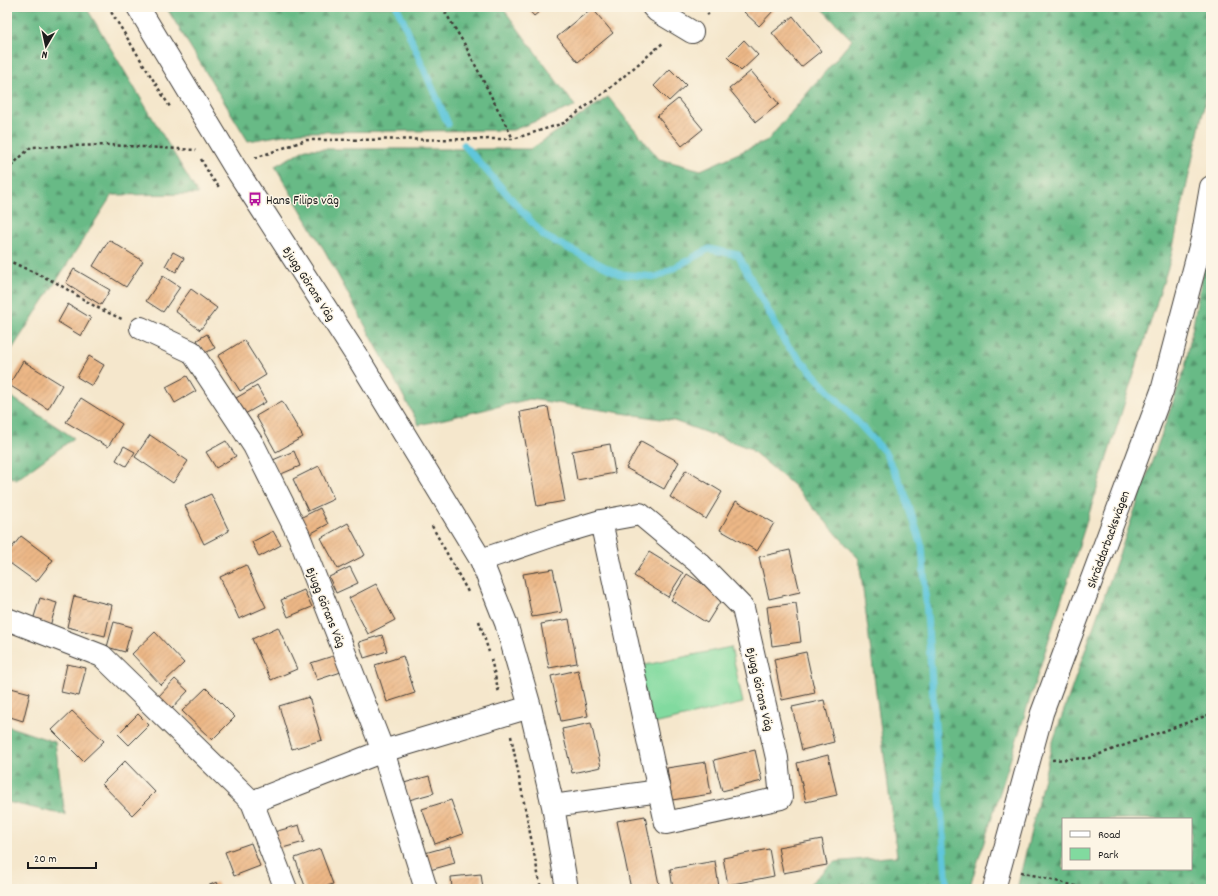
<svg xmlns="http://www.w3.org/2000/svg" width="1218" height="896" viewBox="0 0 1218 896" font-family="Dekko,sans-serif">
<style>
.green{fill:#81da9f;stroke:#4e7b5e}
.forest{fill:url(#forest-firs);stroke:#426b51;fill-rule:evenodd}
.lines{fill:none;stroke-linecap:round;stroke-linejoin:round}
.stream{stroke:#5ec6db;stroke-width:7}
.building{fill:url(#building-hatch)}
.street-casing{stroke:#3d3a36;stroke-width:24}
.secondary-casing{stroke:#3d3a36;stroke-width:24}
.path{stroke:#3d3a36;stroke-width:2.5;stroke-dasharray:3 3;stroke-linecap:butt}
.street{stroke:#fff;stroke-width:22}
.secondary{stroke:#fff;stroke-width:22}
.labels{text-anchor:middle;stroke-width:3;stroke-linejoin:round;paint-order:stroke}
.poi-label{font-size:13px;fill:#1c1c1c;stroke:#fcf5e5;text-anchor:start}
.street-label{font-size:13px;fill:#1c1c1c;stroke:#fcf5e5}
</style>
<defs>
<pattern id="forest-firs" width="22" height="20" patternUnits="userSpaceOnUse"><rect width="22" height="20" fill="#68ba86"/><path d="M5 1l3.5 6h-7zM16 11l3.5 6h-7z" fill="#55966d"/></pattern>
<pattern id="building-hatch" width="6" height="6" patternUnits="userSpaceOnUse"><rect width="6" height="6" fill="#ecb786"/><path d="M-1 1l2-2M0 6l6-6M5 7l2-2" fill="none" stroke="#ca9d73"/></pattern>
</defs>
<rect width="100%" height="100%" fill="#fcf5e5"/>
<filter id="ink" filterUnits="userSpaceOnUse"><feTurbulence type="fractalNoise" baseFrequency=".025" numOctaves="2"/><feDisplacementMap in="SourceGraphic" scale="8" xChannelSelector="R" yChannelSelector="G"/><feConvolveMatrix kernelMatrix="1 2 1 2 8 2 1 2 1" color-interpolation-filters="sRGB"/></filter>
<filter id="wash" filterUnits="userSpaceOnUse"><feTurbulence type="fractalNoise" baseFrequency=".012" numOctaves="4" result="noise"/><feDisplacementMap in="SourceGraphic" scale="16" xChannelSelector="R" yChannelSelector="G"/><feGaussianBlur stdDeviation="0.9" result="paint"/><feColorMatrix in="noise" values="0 0 0 0 0 0 0 0 0 0 0 0 0 0 0 0 0 1.4 0 .05"/><feComposite in="paint" operator="in"/></filter>
<g filter="url(#wash)">
<rect width="100%" height="100%" fill="#f5e7cc"/>
<path class="green" d="M731,647L743,703L654,724L636,667Z"/>
<path class="forest" d="M7,7H86L198,194L112,195L7,357Z
M166,7H502L575,106L513,130L301,132L248,141Z
M820,7H1211V75L1170,261L969,889H804L834,862L897,856L859,559L793,485L749,448L674,421L530,399L419,425L326,253L275,166L306,149H531L608,97L659,159L701,170L768,140L852,40Z
M1211,229V889H1017L1052,744L1185,368ZM1063,819H1191V869H1063Z
M7,394L74,438L16,480L7,475Z
M7,726L55,742L65,815L7,802Z"/>
<g class="lines">
<path class="stream" d="M397,7L448,124
M464,145L544,236L619,274L657,277L709,249L738,255L786,344L884,451L903,488L922,546L947,889"/>
</g>
<g id="blocks">
<path class="building" d="M526,7H545L534,16Z
M749,7H773L775,9L759,26L744,12Z
M592,8L613,33L578,62L557,37Z
M793,16L821,51L801,67L772,33Z
M744,40L758,55L741,71L727,57Z
M670,69L686,85L669,101L654,86Z
M751,71L779,104L756,122L729,89Z
M678,99L703,129L682,146L657,116Z
M109,240L143,261L126,287L93,266Z
M173,252L184,258L176,272L165,266Z
M74,269L110,290L101,305L66,283Z
M163,276L180,287L163,312L146,301Z
M191,289L217,308L200,330L175,311Z
M68,304L91,318L81,336L58,322Z
M207,334L215,348L205,353L197,340Z
M244,340L266,375L240,391L218,356Z
M89,356L104,365L92,386L77,377Z
M23,361L62,385L48,409L9,385Z
M187,376L196,391L175,403L166,387Z
M257,386L266,402L245,414L236,398Z
M81,398L122,424L108,447L66,422Z
M282,401L303,437L276,452L256,416Z
M548,407L565,501L537,506L520,412Z
M150,435L188,461L173,483L135,457Z
M226,441L236,456L216,468L206,452Z
M641,441L679,462L664,489L626,468Z
M610,444L615,473L577,480L572,451Z
M124,446L135,452L126,466L116,460Z
M294,451L300,466L279,475L273,460Z
M319,466L334,499L308,511L293,479Z
M686,470L722,492L706,519L670,497Z
M211,494L229,531L204,544L185,506Z
M736,501L774,523L757,551L720,530Z
M320,508L328,524L308,535L300,518Z
M348,523L365,555L338,569L321,538Z
M273,531L281,545L259,557L252,542Z
M21,536L53,560L36,582L7,561V554Z
M790,550L800,592L769,599L759,557Z
M649,552L683,573L668,597L634,576Z
M246,565L266,607L239,619L220,577Z
M350,567L358,583L336,593L329,577Z
M553,569L562,612L532,617L523,574Z
M687,574L723,597L707,623L671,600Z
M376,584L395,620L368,634L349,598Z
M304,590L312,607L288,617L281,600Z
M74,596L112,605L105,636L67,627Z
M40,598L57,603L50,626L33,620Z
M796,603L801,642L772,646L767,607Z
M569,619L577,663L549,668L541,624Z
M114,622L132,627L125,652L107,647Z
M278,627L297,669L271,680L252,639Z
M155,632L184,663L161,685L132,654Z
M382,635L387,651L364,658L359,642Z
M806,652L815,693L782,700L774,659Z
M336,655L341,672L317,680L311,663Z
M403,656L415,693L387,702L375,665Z
M67,664L86,668L79,696L61,692Z
M578,670L588,716L561,721L551,676Z
M175,679L188,691L170,710L157,698Z
M7,687L30,693L23,721L7,716Z
M206,688L235,717L212,740L182,711Z
M309,697L322,740L292,749L279,706Z
M824,700L834,742L802,750L792,707Z
M72,711L104,741L83,761L52,730Z
M138,714L149,725L129,745L118,734Z
M591,723L601,767L572,773L562,729Z
M755,750L762,781L722,791L714,760Z
M828,755L837,795L806,802L797,763Z
M125,761L155,792L132,815L102,784Z
M706,762L711,794L672,800L667,768Z
M429,776L434,793L409,800L404,783Z
M451,800L463,834L435,844L422,809Z
M645,816L660,889H631L617,821Z
M299,825L304,842L279,849L274,832Z
M822,839L827,865L783,873L778,847Z
M251,843L260,866L234,876L225,852Z
M450,846L455,863L430,870L425,853Z
M320,849L333,884L320,889H306L295,858Z
M769,849L774,876L728,885L723,858Z
M715,861L719,887L709,889H673L670,869Z
M481,874L483,889H452L451,877Z
M217,882L220,889H200Z"/>
</g>
</g>
<g filter="url(#ink)">
<use href="#blocks" fill-opacity="0" stroke="#3d3a36" stroke-width="1"/>
<g class="lines">
<g class="street-casing">
<path id="street" d="M138,7L234,166L358,358L481,560L506,623L530,707L553,806L567,889
M653,7L657,11L692,32
M141,328L192,352L254,446L299,536L383,751L426,889
M601,521L659,791
M481,560L554,535L601,521L640,514L700,564L743,608L777,758L781,798L666,823L659,791L553,806
M7,619L102,656L252,802L286,889
M252,802L383,751L530,707"/>
</g>
<g class="secondary-casing">
<path id="secondary" d="M994,889L1042,713L1162,391L1202,239L1211,187"/>
</g>
<path class="path" d="M108,7L170,107
M442,7L465,45L513,139
M707,15L715,7
M255,158L306,140L513,139L564,123L609,89L664,42
M201,159L211,177L219,187
M7,170L31,147L109,145L196,150
M7,260L55,282L96,307L122,319
M432,526L468,592
M479,621L489,652
M491,659L499,693
M511,736L541,889
M1052,760L1089,758L1211,714
M1021,872L1087,889"/>
<use href="#street" class="street"/>
<use href="#secondary" class="secondary"/>
</g>
</g>
<defs>
<g id="bus-bare" transform="scale(1.08)"><path d="M-5-6H5V4H4V6H2V4H-2V6H-4V4H-5ZM-3.5-4V0h7V-4ZM-3.5 1.2v1.5H-2V1.2ZM2 1.2v1.5H3.5V1.2Z" fill="#b5179e" stroke="#fcf5e5" stroke-width="2.5" paint-order="stroke"/></g>
</defs>
<g fill-rule="evenodd">
<use href="#bus-bare" x="255" y="199"/>
</g>
<g class="labels">
<g class="poi-label">
<text x="266" y="204">Hans Filips väg</text>
</g>
<g class="street-label">
<text transform="translate(310 283) rotate(57)" y="5">Bjugg Görans Väg</text>
<text transform="translate(1107 539) rotate(-70)" y="5">Skräddarbacksvägen</text>
<text transform="translate(327 607) rotate(68)" y="5">Bjugg Görans Väg</text>
<text transform="translate(761 689) rotate(77)" y="5">Bjugg Görans Väg</text>
</g>
</g>
<rect width="1218" height="896" fill="none" stroke="#fcf5e5" stroke-width="24"/>
<rect x="1062" y="818" width="130" height="52" fill="#fcf5e5" stroke="#a29e95"/>
<rect x="1070" y="831" width="20" height="6" fill="#ffffff" stroke="#a29e95"/>
<text x="1098" y="838" font-size="12" fill="#1c1c1c">Road</text>
<rect x="1070" y="848" width="20" height="12" fill="#81da9f" stroke="#a29e95"/>
<text x="1098" y="858" font-size="12" fill="#1c1c1c">Park</text>
<g transform="translate(46 46) rotate(189)" stroke="#fcf5e5" stroke-width="3" paint-order="stroke">
<path d="M0-3L7 15L0 10L-7 15Z" fill="#1c1c1c"/>
<text y="-6" font-size="11" font-weight="bold" text-anchor="middle" fill="#1c1c1c">N</text>
</g>
<path d="M28 862v6h68v-6" fill="none" stroke="#1c1c1c" stroke-width="2"/>
<text x="34" y="862" font-size="12" fill="#1c1c1c" stroke="#fcf5e5" stroke-width="3" paint-order="stroke">20 m</text>
</svg>
